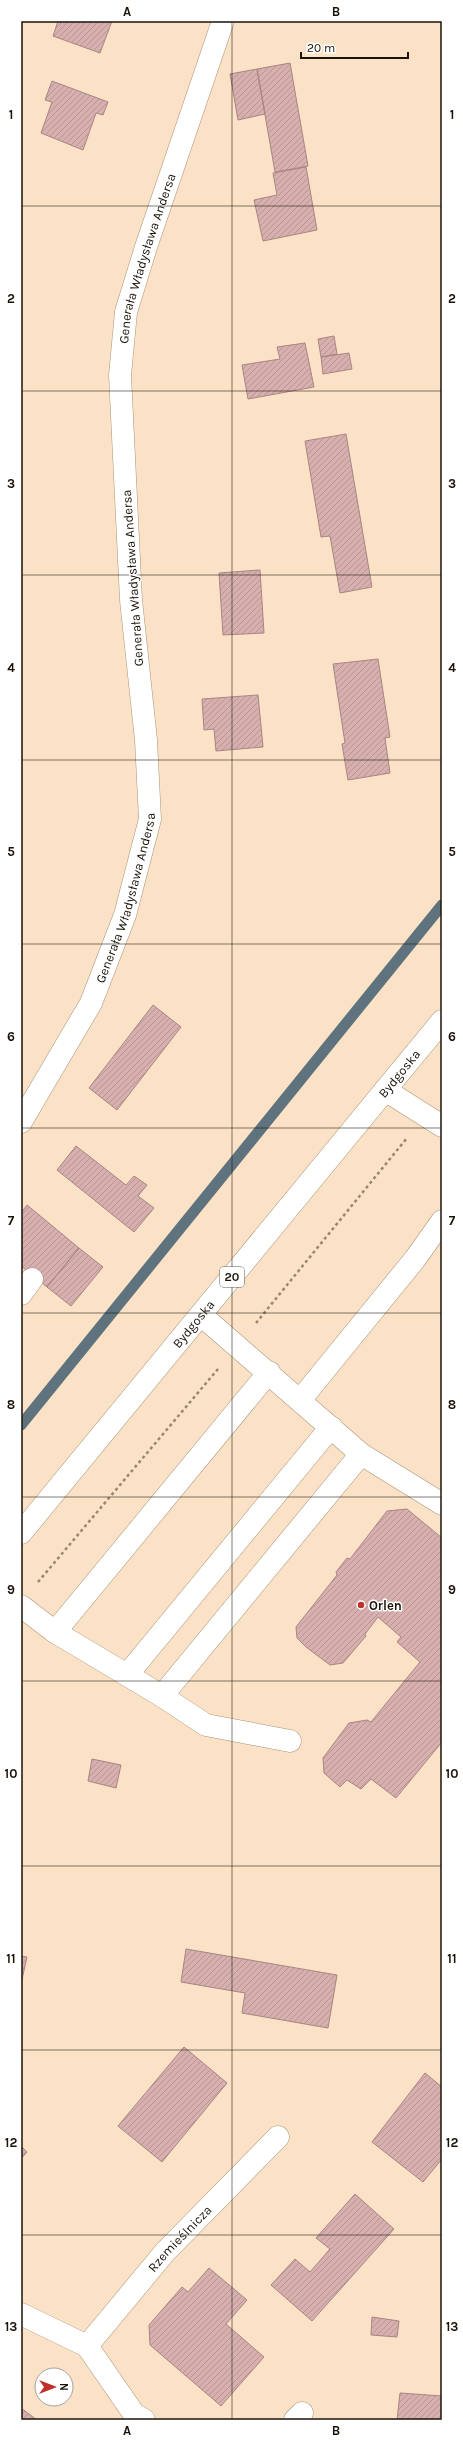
<svg xmlns="http://www.w3.org/2000/svg" width="463" height="2441" viewBox="0 0 463 2441" font-family="Karla,sans-serif">
<style>
.lines{fill:none;stroke-linecap:round;stroke-linejoin:round}
.stream{stroke:#5e737d;stroke-width:11}
.building{fill:url(#building-hatch);stroke:#a98483}
.minor-casing{stroke:#a99378;stroke-width:23}
.major-casing{stroke:#a99378;stroke-width:23}
.path{stroke:#988672;stroke-width:2.5;stroke-dasharray:3 3;stroke-linecap:butt}
.minor{stroke:#fff;stroke-width:22}
.major{stroke:#fff;stroke-width:22}
.grid{fill:none;stroke:#1b1309;stroke-width:1;stroke-opacity:0.55}
.poi-dot{fill:#be302b;stroke:#fff;stroke-width:1.5}
.labels{text-anchor:middle;stroke-width:3;stroke-linejoin:round;paint-order:stroke}
.shield{fill:#fff;stroke:#5f5a53;stroke-width:1}
.shield-label{font-size:12px;font-weight:bold;fill:#1b1309}
.street-label{font-size:13px;fill:#1b1309;stroke:#fff}
.poi-label{font-size:13px;font-weight:bold;fill:#1b1309;stroke:#fff;text-anchor:start}
.neatline{fill:none;stroke:#1b1309;stroke-width:1.5}
.grid-label{font-size:13px;text-anchor:middle;font-weight:bold;fill:#1b1309}
</style>
<defs>
<pattern id="building-hatch" width="6" height="6" patternUnits="userSpaceOnUse"><rect width="6" height="6" fill="#d6afae"/><path d="M-1 1l2-2M0 6l6-6M5 7l2-2" fill="none" stroke="#b79694"/></pattern>
</defs>
<rect width="100%" height="100%" fill="#fbe2c6"/>
<g class="lines">
<path class="stream" d="M21,1425L442,905"/>
</g>
<path class="building" d="M58,21H112L100,53L53,36Z
M290,63L308,166L275,172L257,69Z
M257,69L265,114L238,120L230,74Z
M52,81L108,102L103,115L96,113L83,150L41,133L52,102L45,100Z
M306,167L317,230L263,241L254,200L277,195L273,173Z
M334,336L337,354L321,357L318,339Z
M305,343L314,387L248,399L242,365L280,359L277,347Z
M349,353L352,369L323,374L321,357Z
M346,434L372,587L340,593L330,536L321,537L305,441Z
M260,570L264,633L223,635L219,573Z
M378,659L390,737L385,738L390,773L348,780L342,744L345,743L333,664Z
M258,695L263,747L216,751L214,729L204,730L202,699Z
M153,1005L181,1027L117,1110L89,1088Z
M76,1146L126,1185L134,1176L147,1185L138,1196L154,1208L134,1232L57,1170Z
M27,1205L79,1248L47,1287L21,1266V1213Z
M79,1248L103,1267L71,1306L47,1287Z
M407,1509L442,1538V1742L396,1798L371,1779L361,1789L347,1780L340,1787L324,1773L323,1758L349,1723L367,1720L371,1722L420,1662L397,1642L401,1637L378,1617L365,1634L366,1636L343,1663L330,1665L306,1647L297,1638L296,1627L337,1575L336,1572L347,1558L350,1559L387,1511Z
M92,1759L121,1765L116,1788L88,1781Z
M186,1949L337,1975L328,2028L242,2013L245,1993L181,1982Z
M21,1956L27,1957L21,1984Z
M184,2047L227,2083L162,2162L118,2126Z
M425,2073L442,2087V2159L423,2182L372,2142Z
M21,2146L27,2152L21,2159Z
M355,2194L394,2229L312,2321L271,2285L295,2259L310,2272L330,2249L316,2238Z
M209,2268L247,2300L226,2324L264,2357L221,2406L150,2345L149,2325L182,2287L188,2292Z
M372,2317L399,2321L397,2337L371,2335Z
M400,2393L442,2396V2420H397Z
M21,2408L37,2420H21Z"/>
<g class="lines">
<g class="minor-casing">
<g id="minor">
<path d="M385,1090L442,1126"/>
<path id="s1" d="M21,1122L91,1003L125,915L150,819L146,740L131,600L120,375L126,312L146,247L223,21"/>
<path d="M21,1294L32,1279"/>
<path d="M201,1315L361,1454L442,1504"/>
<path d="M301,1399L415,1259L442,1221"/>
<path d="M21,1606L55,1632L269,1372"/>
<path d="M55,1632L127,1675L331,1427"/>
<path d="M127,1675L162,1696L361,1454"/>
<path d="M162,1696L206,1725L290,1741"/>
<path d="M21,2314L87,2346L134,2414L144,2420"/>
<path id="s2" d="M87,2346L165,2252L278,2137"/>
<path d="M295,2420L302,2413"/>
</g>
</g>
<g class="major-casing">
<g id="major">
<path id="s3" d="M21,1533L442,1021"/>
</g>
</g>
<path class="path" d="M256,1323L407,1138
M38,1582L218,1369"/>
<use href="#minor" class="minor"/>
<use href="#major" class="major"/>
</g>
<path class="grid" d="M232,21V2420M21,206H442M21,391H442M21,575H442M21,760H442M21,944H442M21,1128H442M21,1313H442M21,1497H442M21,1681H442M21,1866H442M21,2050H442M21,2235H442"/>
<circle class="poi-dot" cx="361" cy="1605" r="4"/>
<g class="labels">
<rect class="shield" x="220" y="1267" width="24" height="20" rx="3"/>
<g class="shield-label">
<text x="232" y="1281">20</text>
</g>
<g class="street-label">
<text dy="5" stroke="none"><textPath href="#s1" startOffset="897">Generała Władysława Andersa</textPath></text>
<text transform="translate(132 578) rotate(-94)" y="5">Generała Władysława Andersa</text>
<text dy="5" stroke="none"><textPath href="#s1" startOffset="249">Generała Władysława Andersa</textPath></text>
<text dy="5" stroke="none"><textPath href="#s3" startOffset="595">Bydgoska</textPath></text>
<text dy="5" stroke="none"><textPath href="#s3" startOffset="271">Bydgoska</textPath></text>
<text dy="5" stroke="none"><textPath href="#s2" startOffset="142">Rzemieślnicza</textPath></text>
</g>
<g class="poi-label">
<text x="369" y="1610">Orlen</text>
</g>
</g>
<rect width="463" height="2441" fill="none" stroke="#ffffff" stroke-width="44"/>
<g transform="translate(54 2387) rotate(90)"><circle r="19" fill="#ffffff" stroke="#a4a19d"/>
<path d="M0-3L7 15L0 10L-7 15Z" fill="#be302b"/>
<text y="-6" font-size="11" font-weight="bold" text-anchor="middle" fill="#1b1309">N</text>
</g>
<path d="M301 52v6h107v-6" fill="none" stroke="#1b1309" stroke-width="2"/>
<text x="307" y="52" font-size="12" fill="#1b1309" stroke="#ffffff" stroke-width="3" paint-order="stroke">20 m</text>
<rect x="22" y="22" width="419" height="2397" class="neatline"/>
<g class="grid-label">
<text x="127" y="16">A</text>
<text x="336" y="16">B</text>
<text x="11" y="119">1</text>
<text x="452" y="119">1</text>
<text x="11" y="303">2</text>
<text x="452" y="303">2</text>
<text x="11" y="488">3</text>
<text x="452" y="488">3</text>
<text x="11" y="672">4</text>
<text x="452" y="672">4</text>
<text x="11" y="856">5</text>
<text x="452" y="856">5</text>
<text x="11" y="1041">6</text>
<text x="452" y="1041">6</text>
<text x="11" y="1225">7</text>
<text x="452" y="1225">7</text>
<text x="11" y="1409">8</text>
<text x="452" y="1409">8</text>
<text x="11" y="1594">9</text>
<text x="452" y="1594">9</text>
<text x="11" y="1778">10</text>
<text x="452" y="1778">10</text>
<text x="11" y="1963">11</text>
<text x="452" y="1963">11</text>
<text x="11" y="2147">12</text>
<text x="452" y="2147">12</text>
<text x="11" y="2331">13</text>
<text x="452" y="2331">13</text>
<text x="127" y="2435">A</text>
<text x="336" y="2435">B</text>
</g>
</svg>
